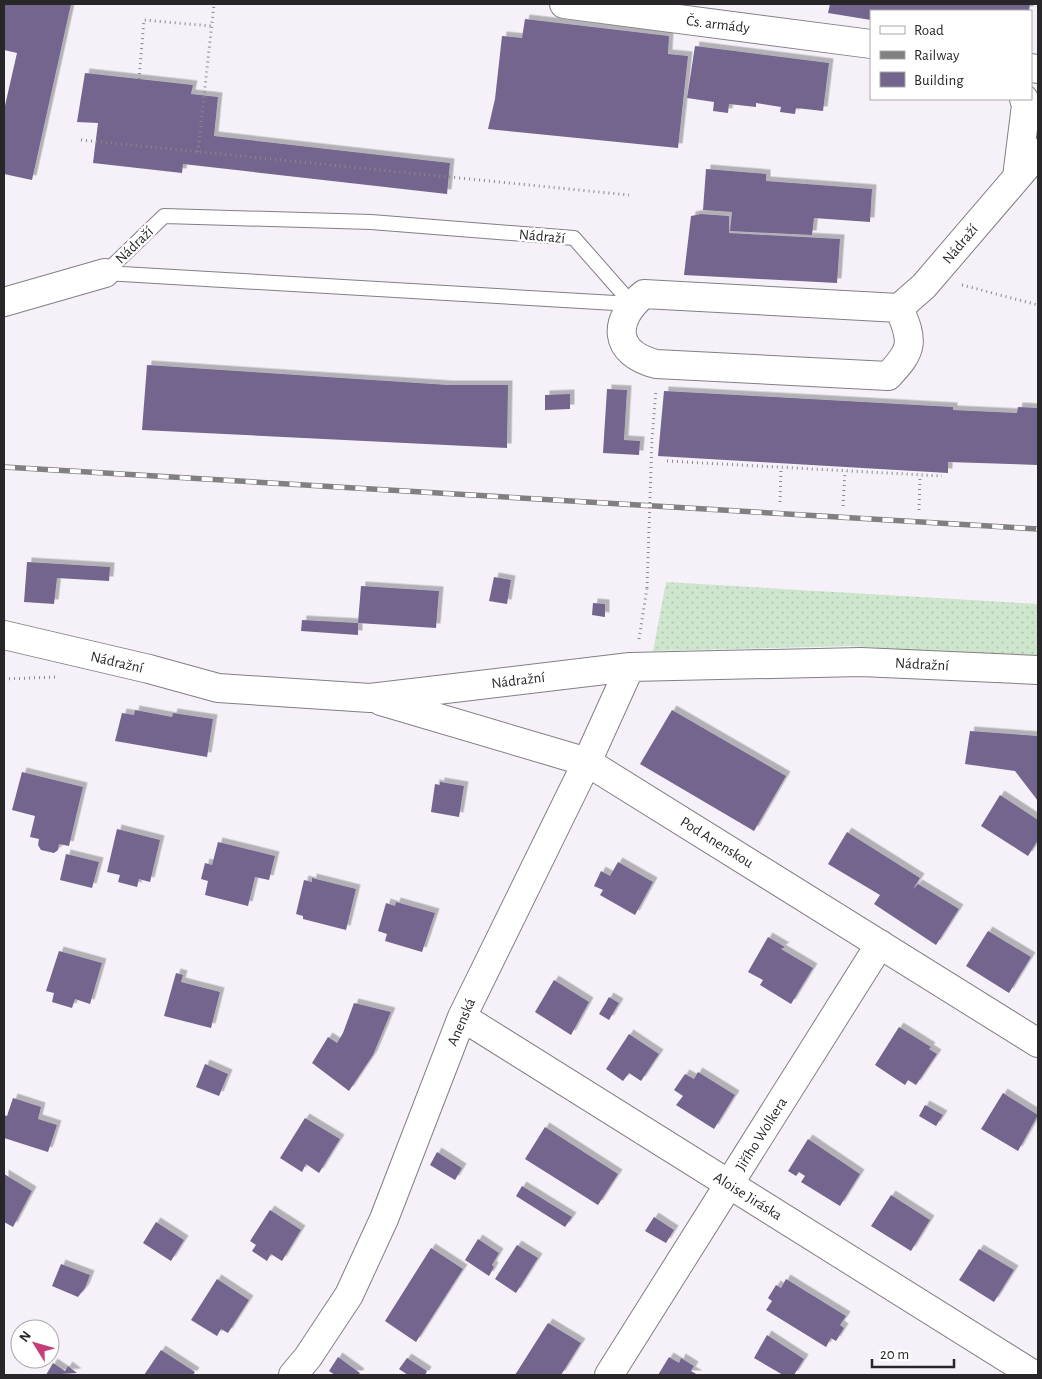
<svg xmlns="http://www.w3.org/2000/svg" width="1042" height="1379" viewBox="0 0 1042 1379" font-family="'Alegreya Sans',sans-serif">
<style>
.grass{fill:url(#grass-dots)}
.building{fill:#73658d;filter:url(#shadow)}
.lines{fill:none;stroke-linecap:round;stroke-linejoin:round}
.service-casing{stroke:#837e84;stroke-width:16}
.minor-casing{stroke:#837e84;stroke-width:30}
.tertiary-casing{stroke:#837e84;stroke-width:30}
.path{stroke:#8c888d;stroke-width:3;stroke-dasharray:1 4;stroke-linecap:butt}
.service{stroke:#fff;stroke-width:14}
.minor{stroke:#fff;stroke-width:28}
.tertiary{stroke:#fff;stroke-width:28}
.rail-casing{stroke:#827f83;stroke-width:5.5}
.rail{stroke:#fff;stroke-width:4;stroke-dasharray:11;stroke-linecap:butt}
.path-bridge{stroke:#8c888d;stroke-width:3;stroke-dasharray:1 4;stroke-linecap:butt}
.labels{text-anchor:middle;stroke-width:5;stroke-linejoin:round;paint-order:stroke}
.street-label{font-size:15px;fill:#282629;stroke:#fff}
</style>
<defs>
<pattern id="grass-dots" width="8" height="8" patternUnits="userSpaceOnUse" patternTransform="scale(1.25)"><rect width="8" height="8" fill="#cee6cd"/><path d="M2 2h.1M6 6h.1" fill="none" stroke="#b1c5b0" stroke-width="1.8" stroke-linecap="round"/></pattern>
<filter id="shadow"><feDropShadow dx="4.5" dy="-4.5" stdDeviation="0" flood-color="#0004"/></filter>
</defs>
<rect width="100%" height="100%" fill="#f6f1f8"/>
<path class="grass" d="M666,582L1038,604V659L851,646L653,651Z"/>
<path class="building" d="M4,4H71L32,180L4,174V110L17,53L4,50Z
M830,4H1030L1029,11H871V20L828,13Z
M525,19L669,36L668,54L688,56L678,148L488,129L495,99L502,36L522,38Z
M695,46L829,63L823,111L796,108L795,114L780,112L781,107L756,103V107L729,104L728,113L713,111L714,102L687,98Z
M85,73L193,85L191,94L218,97L214,136L450,163L447,194L183,164L182,173L93,163L98,123L77,122Z
M706,169L766,174V181L872,189L870,222L814,218L812,235L730,231L732,212L703,210Z
M701,214L729,216V233L840,239L837,283L684,275L691,216Z
M147,365L448,385H508L507,448L142,430Z
M607,389L627,390L624,440L640,441L639,455L603,453Z
M664,391L953,407V410L1017,413L1018,407L1038,408V465L948,462V473L658,456Z
M570,394V409L545,410V395Z
M27,562L110,567L109,581L57,578L54,604L24,602Z
M494,577L511,580L507,604L489,601Z
M361,586L439,591L436,628L358,623Z
M593,603L605,604V617L592,615Z
M302,620L358,623V635L301,631Z
M135,710L172,717L173,713L213,719L207,757L115,741L122,713L134,715Z
M672,710L786,776L754,831L640,764Z
M970,731L1038,736V801L1015,771L965,764Z
M22,772L83,787L69,846L59,844L58,850L54,853L41,850L38,845L39,839L30,837L35,816L12,810Z
M440,782L464,786L459,817L431,812L435,784L440,785Z
M1000,795L1038,820V840L1028,856L981,826Z
M117,829L160,840L150,882L139,879L137,887L118,882L120,875L107,872Z
M847,832L920,878L913,889L918,884L959,909L936,945L874,904L880,895L828,864Z
M218,842L275,856L269,880L255,877L248,906L205,895L208,881L201,879L205,863L212,865Z
M66,854L99,862L92,888L60,880Z
M618,862L653,882L635,915L600,895L603,890L594,886L601,871L610,876Z
M312,878L356,889L346,930L303,919V916L296,914L304,880L312,882Z
M396,902L435,913L422,952L385,941L387,934L378,931L386,903L395,906Z
M988,931L1031,957L1009,993L966,966Z
M768,937L785,947L781,949L813,968L791,1004L760,985L763,980L748,972Z
M59,951L102,963L90,1004L75,999L72,1008L52,1002L54,993L46,991Z
M176,973L183,975L181,982L220,992L211,1028L164,1016Z
M554,980L589,1002L571,1035L535,1012Z
M609,997L619,1003L609,1020L599,1014Z
M354,1003L391,1012L373,1055L349,1091L312,1063L328,1037L337,1043L343,1033Z
M899,1027L931,1047L929,1049L937,1054L916,1085L908,1080L905,1085L875,1065Z
M629,1034L659,1054L641,1081L629,1073L623,1081L606,1069Z
M205,1064L228,1074L219,1096L196,1087Z
M698,1072L735,1095L714,1129L676,1105L683,1096L674,1090L685,1074L694,1079Z
M1003,1093L1038,1115L1018,1151L981,1129Z
M13,1098L41,1107L38,1119L57,1125L48,1152L4,1138V1115L7,1116Z
M925,1105L943,1115L936,1126L919,1116Z
M305,1118L340,1139L319,1173L306,1164L302,1172L280,1158Z
M545,1127L618,1174L598,1205L525,1159Z
M808,1139L860,1174L840,1206L801,1182L805,1176L799,1172L796,1176L788,1171Z
M437,1152L462,1168L455,1180L430,1165Z
M4,1174L32,1191L13,1227L4,1222Z
M522,1186L572,1217L565,1227L516,1196Z
M891,1195L930,1220L911,1251L871,1226Z
M270,1210L301,1230L282,1261L271,1254L267,1261L252,1251L256,1245L250,1241Z
M654,1217L674,1230L666,1243L645,1231Z
M156,1222L184,1240L171,1261L143,1243Z
M478,1239L499,1253L492,1265L494,1267L489,1276L465,1260Z
M517,1245L538,1258L516,1293L495,1279Z
M431,1248L463,1269L416,1342L385,1321Z
M979,1249L1014,1270L994,1302L959,1280Z
M61,1264L90,1275L85,1288L78,1297L52,1286Z
M217,1279L249,1300L228,1333L221,1329L217,1336L191,1320Z
M786,1279L846,1316L840,1325L844,1328L836,1341L831,1338L826,1347L766,1310L772,1301L768,1298L776,1285L781,1288Z
M548,1323L581,1343L561,1375H515Z
M767,1335L804,1359L794,1375H783L754,1358Z
M161,1350L195,1372L193,1375H144Z
M338,1357L360,1373L358,1375H335L329,1371Z
M669,1357L679,1363L681,1358L694,1366L691,1371L698,1375H658Z
M407,1358L427,1371L425,1375H408L399,1369Z
M53,1363L65,1371L68,1366L77,1373L46,1375Z"/>
<g class="lines">
<g class="service-casing">
<path id="service" d="M105,273L164,216L371,222L574,238L632,304
M105,273L632,304"/>
</g>
<g class="minor-casing">
<path id="minor" d="M1017,177L1026,105L1024,99
M4,302L105,273
M899,308C914,342 913,350 888,376L656,364C613,353 612,320 644,294L899,308L924,286L1038,153
M4,635L149,669L218,688L370,698L630,667L861,662L1038,670
M381,701L587,762L1038,1043
M462,1017L1034,1375
M293,1375L308,1357L349,1295L384,1219L462,1017L587,762L630,667
M609,1375L880,944"/>
</g>
<g class="tertiary-casing">
<path id="tertiary" d="M564,4L871,44
M1031,68L1038,69"/>
</g>
<path class="path" d="M139,79L144,20L211,26
M81,140L629,195
M198,152L214,4
M962,285L1038,305
M652,439L656,390
M667,461L942,476
M780,502L781,468
M843,506L845,471
M919,510L920,475
M639,639L647,588
M4,679L56,677"/>
<use href="#service" class="service"/>
<use href="#minor" class="minor"/>
<use href="#tertiary" class="tertiary"/>
<g class="rail-casing">
<path id="rail" d="M4,467L1038,529"/>
</g>
<use href="#rail" class="rail"/>
<path class="path-bridge" d="M647,588L652,439"/>
</g>
<g class="labels">
<g class="street-label">
<text transform="translate(718 24) rotate(7)" y="5">Čs. armády</text>
<text transform="translate(542 236) rotate(5)" y="5">Nádraží</text>
<text transform="translate(960 244) rotate(-50)" y="5">Nádraží</text>
<text transform="translate(134 245) rotate(-44)" y="5">Nádraží</text>
<text transform="translate(117 662) rotate(13)" y="5">Nádražní</text>
<text transform="translate(922 664) rotate(3)" y="5">Nádražní</text>
<text transform="translate(518 680) rotate(-7)" y="5">Nádražní</text>
<text transform="translate(717 842) rotate(32)" y="5">Pod Anenskou</text>
<text transform="translate(461 1022) rotate(-67)" y="5">Anenská</text>
<text transform="translate(761 1134) rotate(-58)" y="5">Jiřího Wolkera</text>
<text transform="translate(748 1196) rotate(32)" y="5">Aloise Jiráska</text>
</g>
</g>
<rect width="1042" height="1379" fill="none" stroke="#282629" stroke-width="10"/>
<rect x="870" y="10" width="162" height="90" fill="#ffffff" stroke="#a9a8a9"/>
<rect x="880" y="26" width="25" height="8" fill="#ffffff" stroke="#a9a8a9"/>
<text x="914" y="35" font-size="15" fill="#282629">Road</text>
<rect x="880" y="51" width="25" height="8" fill="#827f83" stroke="#a9a8a9"/>
<text x="914" y="60" font-size="15" fill="#282629">Railway</text>
<rect x="880" y="72" width="25" height="15" fill="#73658d" stroke="#a9a8a9"/>
<text x="914" y="85" font-size="15" fill="#282629">Building</text>
<g transform="translate(35 1344) rotate(307)"><circle r="24" fill="#ffffff" stroke="#a9a8a9"/>
<path d="M0-4L9 19L0 12L-9 19Z" fill="#c53d79"/>
<text y="-8" font-size="14" font-weight="bold" text-anchor="middle" fill="#282629">N</text>
</g>
<path d="M872 1359v8h82v-8" fill="none" stroke="#282629" stroke-width="2.5"/>
<text x="880" y="1359" font-size="15" fill="#282629" stroke="#ffffff" stroke-width="4" paint-order="stroke">20 m</text>
</svg>
